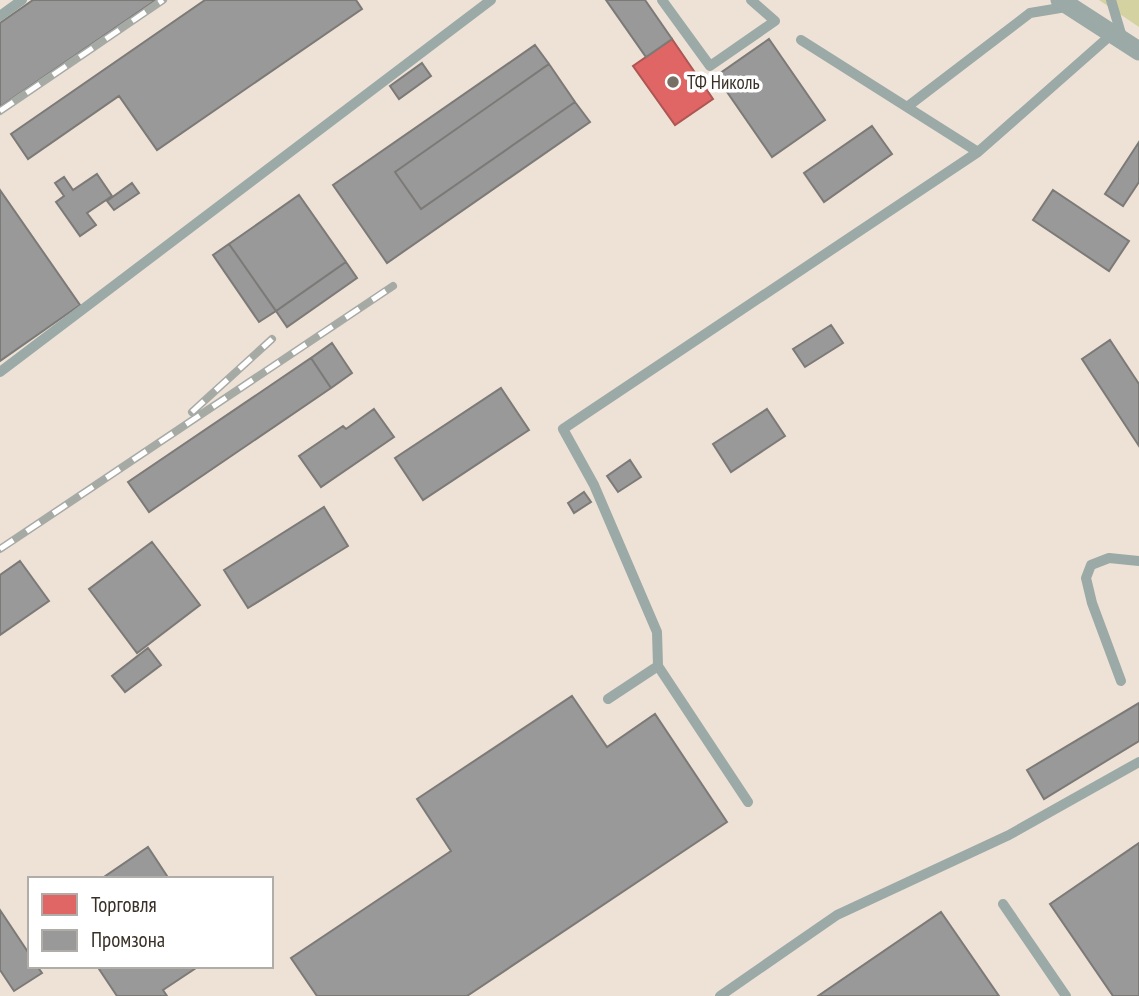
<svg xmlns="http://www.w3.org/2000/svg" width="1139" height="996" viewBox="0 0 1139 996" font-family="'PT Sans Narrow',sans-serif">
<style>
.green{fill:#d5d2a2}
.shops{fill:#e06666;stroke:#ae5653;stroke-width:2}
.industry{fill:#999;stroke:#7c7a77;stroke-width:2}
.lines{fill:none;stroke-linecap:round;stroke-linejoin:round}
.service{stroke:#9ba9a7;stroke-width:10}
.minor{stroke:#9ba9a7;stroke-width:19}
.rail-casing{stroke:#a6aaa5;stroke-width:8}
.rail{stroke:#fff;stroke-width:5;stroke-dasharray:16;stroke-linecap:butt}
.poi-dot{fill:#786f65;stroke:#fff;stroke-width:2.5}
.labels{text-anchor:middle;stroke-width:7;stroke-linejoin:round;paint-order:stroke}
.poi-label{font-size:19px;fill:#393128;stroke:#fff;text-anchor:start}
</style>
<rect width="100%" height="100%" fill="#eee2d6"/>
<path class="green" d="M1099,0H1139V27Z"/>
<path class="shops" d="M672,39L713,99L675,125L633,66Z"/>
<path class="industry" d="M33,0H156L0,107V23Z
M205,0H356L362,9L157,150L119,96L28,159L11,134Z
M606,0H645L672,39L646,57Z
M769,39L825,120L772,157L716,76Z
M535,45L549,64L395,172L421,209L575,102L590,122L387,263L333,185Z
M422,63L431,76L399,99L390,86Z
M549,64L575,102L421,209L395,172Z
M872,126L892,154L824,202L804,173Z
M1139,142V182L1123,206L1105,194Z
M97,174L112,196L87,213L96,225L80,236L56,202L64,196L55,183L64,177L73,190Z
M132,183L139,193L114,210L107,201Z
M0,190L80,305L0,361Z
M1053,190L1129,241L1109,271L1033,220Z
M299,195L346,262L276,311L229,244Z
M229,244L276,311L259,322L213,255Z
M346,262L357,278L287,327L276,311Z
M831,325L843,343L805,367L793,349Z
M1110,340L1139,384V446L1082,359Z
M332,343L352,373L331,388L311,358Z
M311,358L331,388L149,512L128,482Z
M501,388L529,430L423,500L395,458Z
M374,409L394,437L321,487L299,456L343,426L346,429Z
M767,409L785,436L731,472L713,444Z
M630,460L641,477L618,492L607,476Z
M584,492L591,502L574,513L568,503Z
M324,507L348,546L248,608L224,570Z
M152,542L200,605L137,653L89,589Z
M20,561L49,601L0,635V575Z
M148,648L161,665L125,692L112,676Z
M572,696L607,747L655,714L727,822L467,996H317L291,958L451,851L417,799Z
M1139,703V741L1044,799L1027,770Z
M1139,843V996H1113L1050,904Z
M148,847L169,879H101Z
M0,910L30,955V966H37L42,973L14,991L0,970Z
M941,912L999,996H818Z
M97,966H199L163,990L167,996H117Z"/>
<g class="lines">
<path class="service" d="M662,0L710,66L775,21L751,0
M1111,0L1122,37
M0,16L22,0
M801,40L978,152
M907,107L1030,13L1066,7
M0,372L491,0
M658,666L657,632L594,485L563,429L978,152L1112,34
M1121,681L1092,603L1086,578L1091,565L1109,558L1139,561
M608,699L658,666L748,802
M1003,904L1066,996
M720,996L837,915L1009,835L1139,762"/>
<path class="minor" d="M1060,0L1139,51"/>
<g class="rail-casing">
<path id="rail" d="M0,111L163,0
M192,412L272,339
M0,549L393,286"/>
</g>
<use href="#rail" class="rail"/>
</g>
<circle class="poi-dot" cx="673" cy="82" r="7"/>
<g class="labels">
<g class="poi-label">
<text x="687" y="89">ТФ Николь</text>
</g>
</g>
<rect x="28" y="877" width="245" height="91" fill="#ffffff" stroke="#b0ada9" stroke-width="2"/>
<rect x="42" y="894" width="35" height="21" fill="#e06666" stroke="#b0ada9" stroke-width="2"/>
<text x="91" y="912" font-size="21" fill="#393128">Торговля</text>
<rect x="42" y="930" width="35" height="21" fill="#999999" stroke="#b0ada9" stroke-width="2"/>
<text x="91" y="947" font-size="21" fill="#393128">Промзона</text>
</svg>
